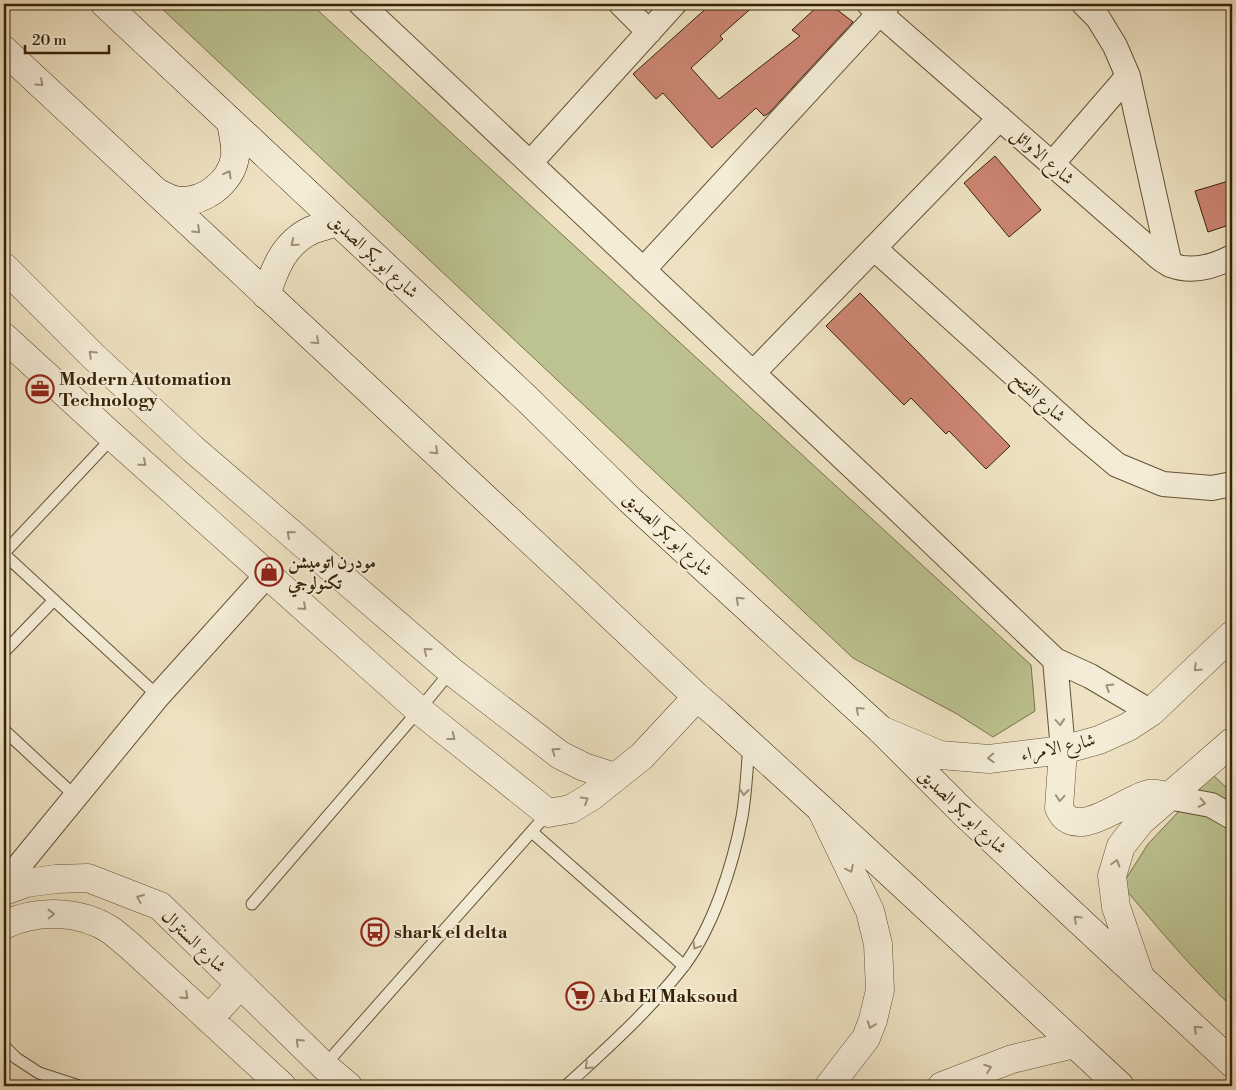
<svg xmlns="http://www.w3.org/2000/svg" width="1236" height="1090" viewBox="0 0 1236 1090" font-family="'Libre Bodoni',Amiri,serif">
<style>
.green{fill:#bcc290;stroke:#79724a}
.building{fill:#cc8572;stroke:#362305}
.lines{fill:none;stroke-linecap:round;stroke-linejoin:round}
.service-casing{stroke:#645334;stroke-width:13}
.minor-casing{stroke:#645334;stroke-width:26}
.tertiary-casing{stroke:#645334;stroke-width:29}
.secondary-casing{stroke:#362305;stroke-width:29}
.service{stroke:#f4ecd7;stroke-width:11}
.minor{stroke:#f4ecd7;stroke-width:24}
.tertiary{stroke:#f4ecd7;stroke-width:28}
.secondary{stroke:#f4ecd7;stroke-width:28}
.oneway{stroke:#9e9278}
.labels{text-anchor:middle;stroke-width:4;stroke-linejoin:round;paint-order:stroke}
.street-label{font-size:18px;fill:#362305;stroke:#f4ecd7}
.poi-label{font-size:18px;font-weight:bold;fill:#362305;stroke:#f4ecd7;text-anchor:start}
</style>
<rect width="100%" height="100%" fill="#eee2c2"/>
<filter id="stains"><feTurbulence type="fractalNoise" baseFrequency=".004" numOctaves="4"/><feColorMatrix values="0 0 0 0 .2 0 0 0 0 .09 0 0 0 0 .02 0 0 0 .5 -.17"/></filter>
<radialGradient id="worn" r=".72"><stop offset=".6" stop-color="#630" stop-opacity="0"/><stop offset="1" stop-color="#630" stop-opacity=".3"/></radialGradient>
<path class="green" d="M157,4H311L1031,665L1035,711L993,737L957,714L853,658Z
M1213,775L1232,793V1007C1192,969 1157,927 1122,885L1148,844Z"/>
<path class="building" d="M711,4H756L720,36L723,39L691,68L719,99L800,36L792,30L820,4H830L853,22L769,113L764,116L756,108L712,148L663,93L656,99L633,74Z
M995,156L1041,210L1009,237L964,183Z
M1232,180V224L1208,232L1195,191Z
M860,293L1010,446L986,469L949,431L946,434L911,398L904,405L826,326Z"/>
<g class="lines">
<g class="service-casing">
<path id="service" d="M4,553L113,437
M4,554L158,696
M4,652L54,600
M4,730L75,796
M532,832L684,966
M252,904L419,710L451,671
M4,1046L16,1058L39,1073L79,1086
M324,1066L548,813
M566,1086C607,1048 649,1011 683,967C713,928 733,865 742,817C746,794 747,769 749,745"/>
</g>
<g class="minor-casing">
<path id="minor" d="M361,4L893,505L1055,660L1090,676L1151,712
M621,4L649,32
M869,4L1146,246C1153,252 1162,262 1171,265C1192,273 1213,267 1232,257
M1084,4L1098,18L1115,46L1128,76L1170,265
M530,163L674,4
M1052,164L1128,76
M874,248L1080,434L1117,465L1163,484L1212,488L1232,484
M643,270L888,4
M753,373L1000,118
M1055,660L1063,750
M1168,797L1211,805L1232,817
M4,884L158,696L267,575"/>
</g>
<g class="tertiary-casing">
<path id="tertiary" d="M4,267L92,355L193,449L451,671L560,755L584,767L615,777
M4,337L113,437L419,710L548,813L571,809L592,796L642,756L697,697
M881,730L940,755L989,759L1063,750L1099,740L1128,727L1151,712L1232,635
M1063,750L1059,808C1075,845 1126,798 1149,794C1155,792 1163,796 1168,797
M821,809L870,911L878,944L880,990L873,1020L866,1038L829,1086
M4,891L26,883L56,879L88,878L160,906L324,1066L348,1086
M4,925C37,909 81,910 112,931C118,936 124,941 130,946L282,1086
M1140,977L1116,907L1112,876L1121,846L1141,821L1232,742
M209,1019L240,985
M942,1086L1012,1059L1075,1044"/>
</g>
<g class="secondary-casing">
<path id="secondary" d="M105,4L527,399L630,500L881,730L966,815L1232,1063
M4,50L574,581L697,697L718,715L821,809L1120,1086
M158,193C163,195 169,199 175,200C202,205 231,183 235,157C236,145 233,134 231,123
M266,295C275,268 284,243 312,230C320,227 329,225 337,222"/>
</g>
<use href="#service" class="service"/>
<use href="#minor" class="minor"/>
<use href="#tertiary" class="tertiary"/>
<use href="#secondary" class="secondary"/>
</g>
<defs><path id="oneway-chevron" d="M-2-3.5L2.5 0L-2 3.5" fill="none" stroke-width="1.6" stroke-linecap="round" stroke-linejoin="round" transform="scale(1.25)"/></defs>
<g class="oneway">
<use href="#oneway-chevron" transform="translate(40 83) rotate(42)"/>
<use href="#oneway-chevron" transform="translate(228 174) rotate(-61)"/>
<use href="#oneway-chevron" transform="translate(197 230) rotate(43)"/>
<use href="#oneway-chevron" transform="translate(294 243) rotate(141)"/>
<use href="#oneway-chevron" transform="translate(316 341) rotate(43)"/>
<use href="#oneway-chevron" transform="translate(92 354) rotate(-136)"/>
<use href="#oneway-chevron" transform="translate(435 451) rotate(43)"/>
<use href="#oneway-chevron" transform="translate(143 463) rotate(41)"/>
<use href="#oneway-chevron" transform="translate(290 534) rotate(-139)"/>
<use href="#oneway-chevron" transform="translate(739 600) rotate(-137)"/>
<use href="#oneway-chevron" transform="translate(303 607) rotate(42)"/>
<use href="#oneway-chevron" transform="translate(427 651) rotate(-140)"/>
<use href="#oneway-chevron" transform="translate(1197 668) rotate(136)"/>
<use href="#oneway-chevron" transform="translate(1109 687) rotate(-148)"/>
<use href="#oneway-chevron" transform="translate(859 710) rotate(-138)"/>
<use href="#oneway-chevron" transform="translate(1060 722) rotate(85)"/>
<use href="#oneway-chevron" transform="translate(452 737) rotate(38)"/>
<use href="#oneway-chevron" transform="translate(555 751) rotate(-144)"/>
<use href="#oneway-chevron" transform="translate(991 758) rotate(177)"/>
<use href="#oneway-chevron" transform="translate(744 792) rotate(96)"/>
<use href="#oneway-chevron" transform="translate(1060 798) rotate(94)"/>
<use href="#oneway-chevron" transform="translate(585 800) rotate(-31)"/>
<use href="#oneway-chevron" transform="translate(1202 803) rotate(12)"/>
<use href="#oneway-chevron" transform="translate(1116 863) rotate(-74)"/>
<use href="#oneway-chevron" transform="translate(850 869) rotate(64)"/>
<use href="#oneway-chevron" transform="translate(140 898) rotate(-157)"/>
<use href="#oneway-chevron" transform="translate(51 914) rotate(-1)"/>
<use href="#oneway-chevron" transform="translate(1077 919) rotate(-137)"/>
<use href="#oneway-chevron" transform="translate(696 946) rotate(121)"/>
<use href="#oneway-chevron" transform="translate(185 996) rotate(43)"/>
<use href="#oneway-chevron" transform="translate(871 1025) rotate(110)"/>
<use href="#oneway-chevron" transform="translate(1197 1029) rotate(-137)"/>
<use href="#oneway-chevron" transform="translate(299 1042) rotate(-136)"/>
<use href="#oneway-chevron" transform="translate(588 1066) rotate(137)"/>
<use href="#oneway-chevron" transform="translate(988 1068) rotate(-20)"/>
</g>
<defs>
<g id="office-ring" transform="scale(1.4375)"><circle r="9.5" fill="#f4ecd7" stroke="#8f2418" stroke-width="1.5"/><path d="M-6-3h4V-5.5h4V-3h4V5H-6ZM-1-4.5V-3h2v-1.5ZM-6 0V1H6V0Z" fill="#8f2418"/></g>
<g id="shop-ring" transform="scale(1.4375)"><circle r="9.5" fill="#f4ecd7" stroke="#8f2418" stroke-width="1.5"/><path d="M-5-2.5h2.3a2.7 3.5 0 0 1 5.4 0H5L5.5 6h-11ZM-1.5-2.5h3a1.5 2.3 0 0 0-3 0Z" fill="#8f2418"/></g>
<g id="bus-ring" transform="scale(1.4375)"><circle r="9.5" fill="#f4ecd7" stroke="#8f2418" stroke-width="1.5"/><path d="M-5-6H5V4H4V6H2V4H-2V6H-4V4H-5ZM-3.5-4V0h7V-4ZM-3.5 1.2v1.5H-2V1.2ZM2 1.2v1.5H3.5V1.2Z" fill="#8f2418"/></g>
<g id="supermarket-ring" transform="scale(1.4375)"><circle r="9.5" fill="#f4ecd7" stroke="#8f2418" stroke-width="1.5"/><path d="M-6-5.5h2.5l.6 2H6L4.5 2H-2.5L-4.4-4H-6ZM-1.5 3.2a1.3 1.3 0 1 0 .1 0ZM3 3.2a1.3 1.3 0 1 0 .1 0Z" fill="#8f2418"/></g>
</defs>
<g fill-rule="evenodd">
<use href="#office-ring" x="40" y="389"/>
<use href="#shop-ring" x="269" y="572"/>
<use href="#bus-ring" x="375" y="932"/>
<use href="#supermarket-ring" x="580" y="996"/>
</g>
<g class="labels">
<g class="street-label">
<text transform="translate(1043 156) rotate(41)" y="6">شارع الاوائل</text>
<text transform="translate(374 256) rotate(43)" y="6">شارع ابو بكر الصديق</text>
<text transform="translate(1039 397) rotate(42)" y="6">شارع الفتح</text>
<text transform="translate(668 534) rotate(43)" y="6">شارع ابو بكر الصديق</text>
<text transform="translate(1058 747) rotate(-12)" y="6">شارع الامراء</text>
<text transform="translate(963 811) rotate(44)" y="6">شارع ابو بكر الصديق</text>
<text transform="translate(194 941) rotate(44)" y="6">شارع السنترال</text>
</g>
<g class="poi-label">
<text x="59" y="385">Modern Automation<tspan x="59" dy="21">Technology</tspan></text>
<text x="288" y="568">مودرن اتوميشن<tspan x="288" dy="21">تكنولوجي</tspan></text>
<text x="394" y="938">shark el delta</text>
<text x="599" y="1002">Abd El Maksoud</text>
</g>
</g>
<rect width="1236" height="1090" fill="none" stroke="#eee2c2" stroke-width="20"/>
<rect x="5" y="5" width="1226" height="1080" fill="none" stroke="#362305" stroke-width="2.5"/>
<rect x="10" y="10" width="1216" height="1070" fill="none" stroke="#362305"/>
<path d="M25 45v8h84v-8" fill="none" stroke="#362305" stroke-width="2.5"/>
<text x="32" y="45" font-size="15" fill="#362305" stroke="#f4ecd7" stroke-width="4" paint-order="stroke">20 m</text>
<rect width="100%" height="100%" filter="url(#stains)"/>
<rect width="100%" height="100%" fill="url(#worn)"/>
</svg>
